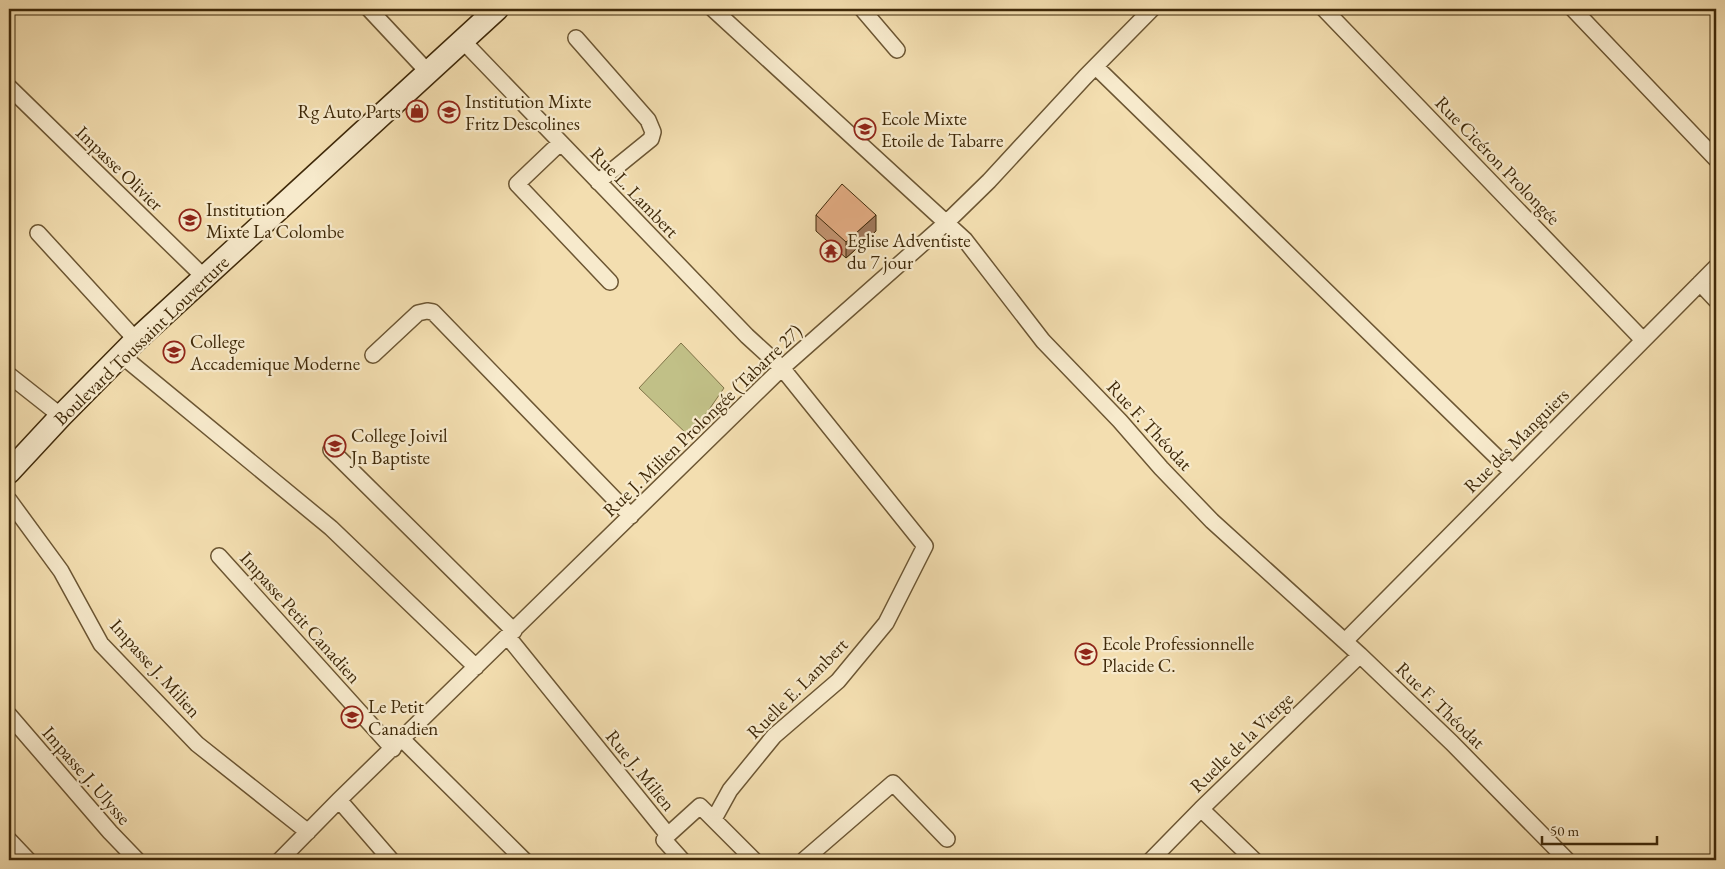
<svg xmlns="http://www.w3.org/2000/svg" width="1725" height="869" viewBox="0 0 1725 869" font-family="'EB Garamond',serif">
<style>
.green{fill:#c1c087;stroke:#807448}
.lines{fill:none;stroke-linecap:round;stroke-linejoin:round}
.minor-casing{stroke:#6c5633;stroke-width:18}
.secondary-casing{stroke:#3f2909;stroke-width:25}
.minor{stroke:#f7eacc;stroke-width:15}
.secondary{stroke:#f7eacc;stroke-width:22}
.wall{fill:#c49572;stroke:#3f2909}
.shaded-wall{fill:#a0795c;stroke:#3f2909}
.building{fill:#e4ad84;stroke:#3f2909}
.labels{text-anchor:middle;stroke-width:4.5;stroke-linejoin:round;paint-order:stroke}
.poi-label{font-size:19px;fill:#3f2909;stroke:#f7eacc;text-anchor:start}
.street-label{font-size:19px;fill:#3f2909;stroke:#f7eacc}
</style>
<rect width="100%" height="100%" fill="#f3deb0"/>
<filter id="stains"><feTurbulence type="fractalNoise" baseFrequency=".004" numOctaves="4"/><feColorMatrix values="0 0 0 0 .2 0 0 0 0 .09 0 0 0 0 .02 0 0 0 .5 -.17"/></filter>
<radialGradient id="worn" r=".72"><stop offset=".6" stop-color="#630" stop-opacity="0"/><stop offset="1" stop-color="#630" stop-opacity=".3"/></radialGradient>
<path class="green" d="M681,343L724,388L690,437L639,388Z"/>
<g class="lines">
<g class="minor-casing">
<path id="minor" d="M369,9L427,71
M713,9L965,240L1043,341L1120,421L1161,468L1212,521L1360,655L1452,743L1567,860
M862,9L897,50
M1324,9L1643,340
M1573,9L1716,159
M576,38L648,120L653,132L651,139L598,182
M462,40L747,336L782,368L925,546L886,623L838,681L774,736L730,790L714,819
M1096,67L1512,472
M9,87L204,277
M560,143L517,184L610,282
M38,233L136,340
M1700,283L1716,300
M121,355L331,528L476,667
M373,355L418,313L427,311L433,312L631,516
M9,375L61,416
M331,450L514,631
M9,500L61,571L101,644L197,744L308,832
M219,556L393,749
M508,637L668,835L700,806L754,860
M1345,641L1716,267
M9,715L110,832L137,860
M403,740L524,860
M339,800L391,860
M1201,809L1254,860
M668,835L664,840L682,860
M9,840L28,860
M280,860L339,800L782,368L947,222L989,181L1085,77L1152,9
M804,860L893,783L947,839
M1151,860L1201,809L1360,655"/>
</g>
<g class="secondary-casing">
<path id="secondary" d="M9,472L61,416L136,340L497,9"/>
</g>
<use href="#minor" class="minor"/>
<use href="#secondary" class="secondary"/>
</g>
<path class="wall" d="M816,215L876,231L846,258L816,231Z"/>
<path class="shaded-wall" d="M876,215V231L846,258V242Z"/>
<path class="building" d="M842,184L876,215L846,242L816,215Z"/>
<defs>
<g id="shop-ring" transform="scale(1.125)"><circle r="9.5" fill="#f7eacc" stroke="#8f2418" stroke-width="1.5"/><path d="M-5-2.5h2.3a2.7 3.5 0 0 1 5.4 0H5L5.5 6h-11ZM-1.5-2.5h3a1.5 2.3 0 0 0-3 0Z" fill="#8f2418"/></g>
<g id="school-ring" transform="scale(1.125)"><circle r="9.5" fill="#f7eacc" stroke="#8f2418" stroke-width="1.5"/><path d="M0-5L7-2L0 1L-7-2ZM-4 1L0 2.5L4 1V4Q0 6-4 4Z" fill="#8f2418"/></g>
<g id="temple-ring" transform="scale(1.125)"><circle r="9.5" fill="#f7eacc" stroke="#8f2418" stroke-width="1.5"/><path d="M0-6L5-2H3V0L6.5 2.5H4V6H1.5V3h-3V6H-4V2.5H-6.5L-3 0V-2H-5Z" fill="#8f2418"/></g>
</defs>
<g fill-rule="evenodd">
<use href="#shop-ring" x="417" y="111"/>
<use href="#school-ring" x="449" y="112"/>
<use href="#school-ring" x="865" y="129"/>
<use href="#school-ring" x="190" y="220"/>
<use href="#temple-ring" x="831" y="251"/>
<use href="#school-ring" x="174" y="352"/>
<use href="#school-ring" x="335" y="446"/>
<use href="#school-ring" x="1086" y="654"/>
<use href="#school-ring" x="352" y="717"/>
</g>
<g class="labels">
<g class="poi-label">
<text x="465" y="108">Institution Mixte<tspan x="465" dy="22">Fritz Descolines</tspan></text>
<text x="401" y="118" text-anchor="end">Rg Auto Parts</text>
<text x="881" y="125">Ecole Mixte<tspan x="881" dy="22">Etoile de Tabarre</tspan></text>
<text x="206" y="216">Institution<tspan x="206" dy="22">Mixte La Colombe</tspan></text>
<text x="847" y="247">Eglise Adventiste<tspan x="847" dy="22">du 7 jour</tspan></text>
<text x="190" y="348">College<tspan x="190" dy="22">Accademique Moderne</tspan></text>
<text x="351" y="442">College Joivil<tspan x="351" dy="22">Jn Baptiste</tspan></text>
<text x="1102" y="650">Ecole Professionnelle<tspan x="1102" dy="22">Placide C.</tspan></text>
<text x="368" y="713">Le Petit<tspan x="368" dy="22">Canadien</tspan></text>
</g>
<g class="street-label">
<text transform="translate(1498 160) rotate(46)" y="7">Rue Cicéron Prolongée</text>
<text transform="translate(120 168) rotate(44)" y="7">Impasse Olivier</text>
<text transform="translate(635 192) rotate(46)" y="7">Rue L. Lambert</text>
<text transform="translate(141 340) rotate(-44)" y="7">Boulevard Toussaint Louverture</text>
<text transform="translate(702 420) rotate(-44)" y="7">Rue J. Milien Prolongée (Tabarre 27)</text>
<text transform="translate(1150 425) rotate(47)" y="7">Rue F. Théodat</text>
<text transform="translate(1516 440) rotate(-45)" y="7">Rue des Manguiers</text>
<text transform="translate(301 617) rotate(48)" y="7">Impasse Petit Canadien</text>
<text transform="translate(156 668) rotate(48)" y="7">Impasse J. Milien</text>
<text transform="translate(797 688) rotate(-45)" y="7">Ruelle E. Lambert</text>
<text transform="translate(1441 705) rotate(44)" y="7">Rue F. Théodat</text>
<text transform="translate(1241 742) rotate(-44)" y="7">Ruelle de la Vierge</text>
<text transform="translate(641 770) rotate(51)" y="7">Rue J. Milien</text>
<text transform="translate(87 775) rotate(49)" y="7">Impasse J. Ulysse</text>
</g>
</g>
<rect width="1725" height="869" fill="none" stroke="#f3deb0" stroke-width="30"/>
<rect x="10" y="10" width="1705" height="849" fill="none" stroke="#3f2909" stroke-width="2.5"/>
<rect x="15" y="15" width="1695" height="839" fill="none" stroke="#3f2909"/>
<path d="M1542 836v8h115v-8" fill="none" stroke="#3f2909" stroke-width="2.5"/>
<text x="1550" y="836" font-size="15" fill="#3f2909" stroke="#f7eacc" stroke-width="4" paint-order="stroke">50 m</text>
<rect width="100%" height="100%" filter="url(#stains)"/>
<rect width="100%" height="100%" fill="url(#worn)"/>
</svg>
